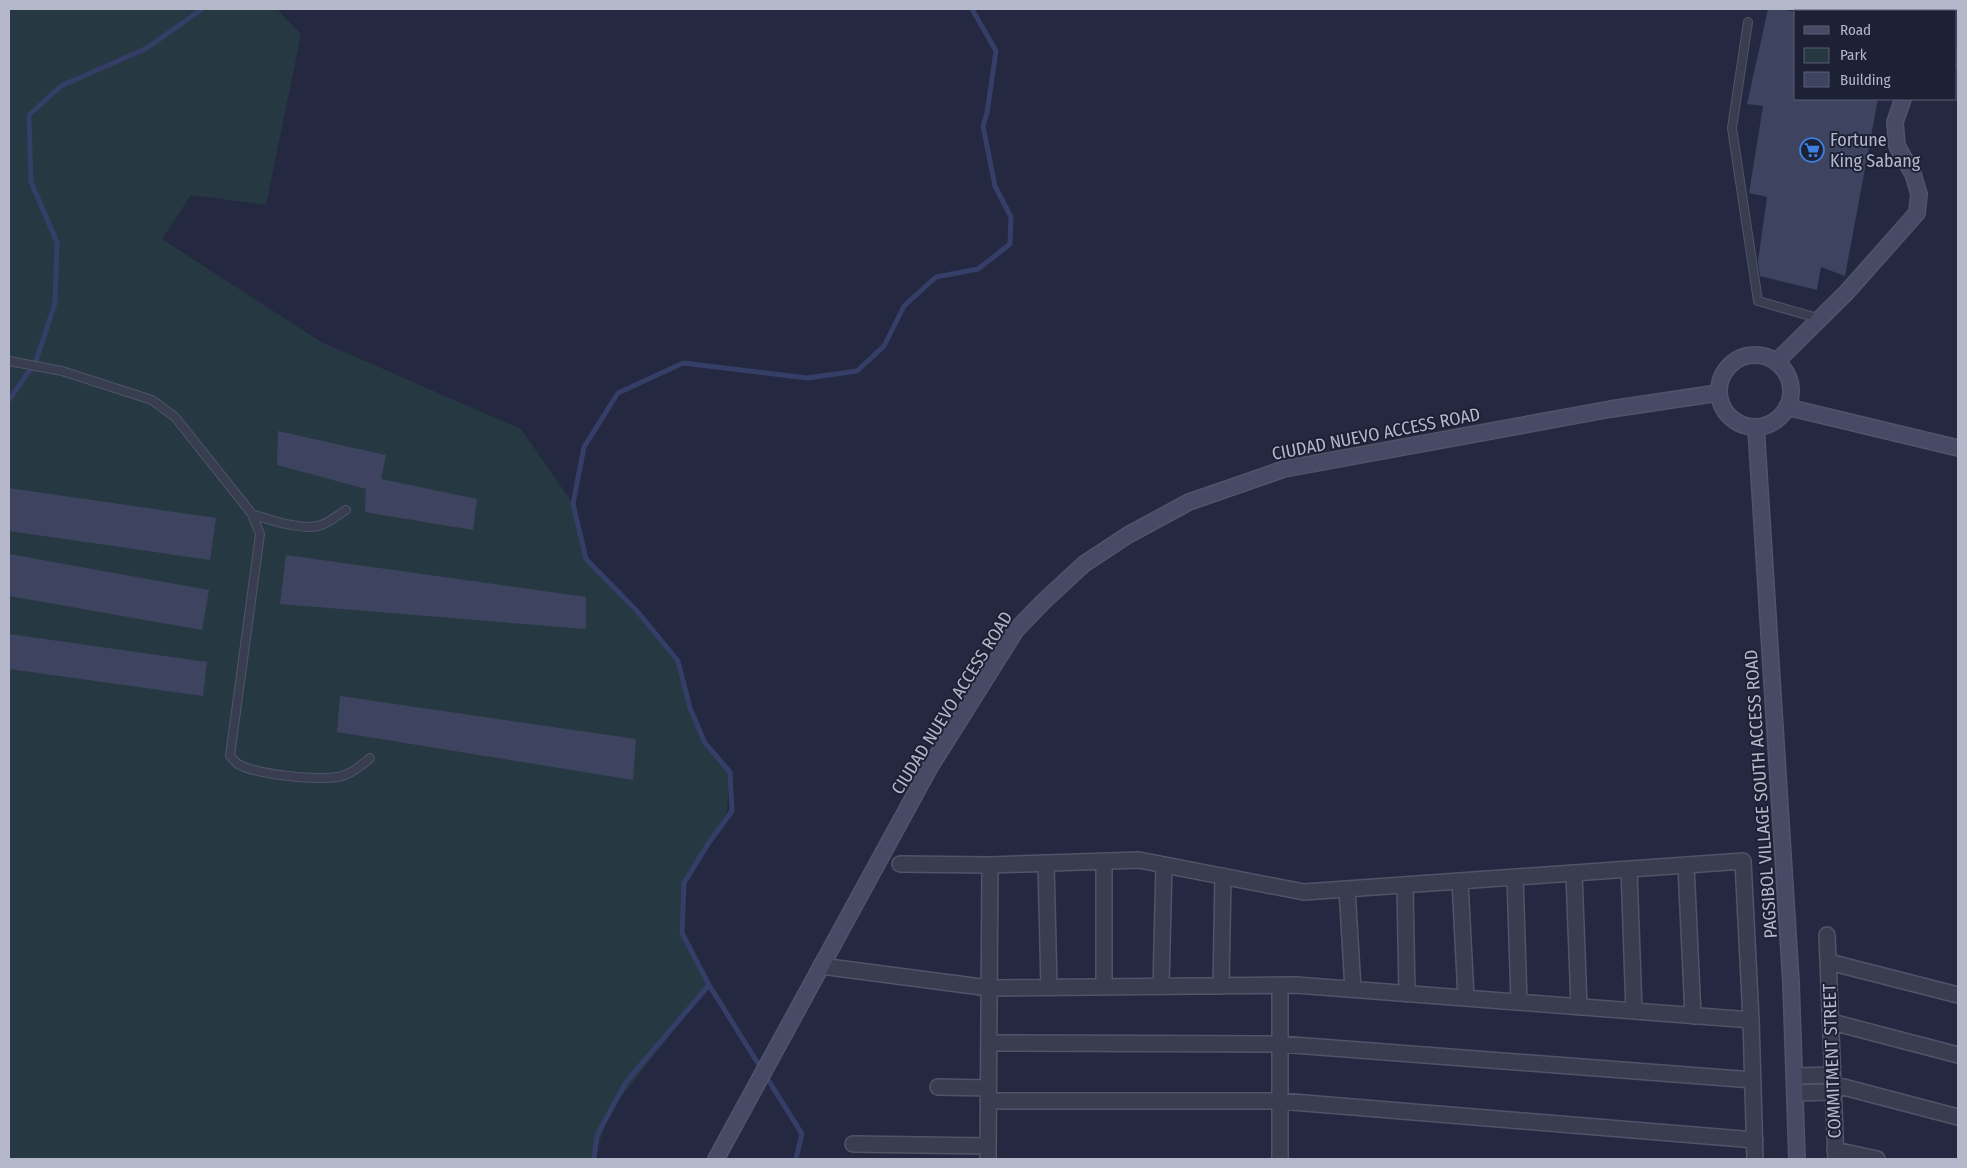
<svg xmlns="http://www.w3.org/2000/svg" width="1967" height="1168" viewBox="0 0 1967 1168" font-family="'Fira Sans Condensed',sans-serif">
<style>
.green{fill:#263842}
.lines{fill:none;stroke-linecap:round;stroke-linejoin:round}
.stream{stroke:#353e67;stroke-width:5}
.building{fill:#3e445f}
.lane-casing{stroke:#505468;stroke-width:10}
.street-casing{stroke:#505468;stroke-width:18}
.secondary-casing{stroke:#505468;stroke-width:18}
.lane{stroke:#383d50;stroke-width:8}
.street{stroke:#383d50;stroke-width:15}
.secondary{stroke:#464a64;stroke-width:15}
.labels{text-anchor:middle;stroke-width:4;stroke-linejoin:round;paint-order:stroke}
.poi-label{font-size:18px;fill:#b5b8cb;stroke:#1d2136;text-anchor:start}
.street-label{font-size:18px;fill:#b5b8cb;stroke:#1d2136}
</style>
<rect width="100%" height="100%" fill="#242941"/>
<path class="green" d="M9,9H277L301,34L266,205L191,195L162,239L321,342L521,429L573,504L586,559L636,610L679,665L690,710L705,743L730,772L726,819L684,883L682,933L709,985L611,1110L593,1159H9Z"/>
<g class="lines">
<path class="stream" d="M9,400L36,361L55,303L57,242L31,182L29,115L61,86L147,48L202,9
M594,1159L597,1135L626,1082L709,985
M796,1159L802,1134L709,985L682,933L684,883L708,844L732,811L730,772L705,743L690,708L678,661L637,611L586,559L573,504L584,447L618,393L683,363L807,378L857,371L884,346L904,306L936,277L978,269L1010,244L1011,217L995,186L983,126L987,113L996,51L972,9"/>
</g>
<path class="building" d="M1768,9H1782L1796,12V99H1878L1845,276L1821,267L1817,290L1760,276L1758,261L1767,197L1749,193L1763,106L1747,104Z
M278,431L386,455L381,479L477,499L473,530L365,512L366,489L277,465Z
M9,488L216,518L210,560L9,531Z
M9,554L209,590L202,630L9,596Z
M286,555L586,597V629L280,604Z
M9,634L207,662L203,696L9,669Z
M340,696L636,739L633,780L337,732Z"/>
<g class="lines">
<g class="lane-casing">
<path id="lane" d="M1748,22L1732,128L1758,301L1821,319
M9,361L62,371L152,400L175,417L252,514L260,534L230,756C233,759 235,762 238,764C258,775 314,780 337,777C348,776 361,766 370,758
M252,514C270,520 299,530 318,526C328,524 338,515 346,510"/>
</g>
<g class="street-casing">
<path id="street" d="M1956,59H1958
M1104,861V987
M1046,863L1049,987
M900,864L990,865
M1686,865L1693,1016
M1629,869L1634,1011
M1574,873L1579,1007
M1515,877L1519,1002
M1460,881L1466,998
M1405,885L1407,994
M1347,889L1353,989
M1827,935L1836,1159
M1829,962L1958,995
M821,966L989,988L1296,985L1751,1020L1755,1159
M1280,985V1159
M1161,986L1164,865
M1221,986L1223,876
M1832,1022L1958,1055
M989,1043L1280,1044L1753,1080
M1795,1076L1831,1075
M1832,1084L1958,1117
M938,1087L988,1088
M1795,1093L1832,1092
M988,1101H1280L1755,1140
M853,1144L988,1146
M1835,1150L1877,1159
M988,1159L990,865L1139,860L1304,892L1743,861L1751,1020"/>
</g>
<g class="secondary-casing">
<path id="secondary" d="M1904,9L1905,11
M1719 391a36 36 0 1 1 72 0a36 36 0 1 1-72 0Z
M1776,362L1846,293L1917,213L1919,194L1913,174L1897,146L1895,122L1903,99
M1787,407L1958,448
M1756,427L1791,982L1797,1159
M716,1159L930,767L1016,630L1043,602L1084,564L1128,535L1189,502L1284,469L1611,409L1718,393"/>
</g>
<use href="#lane" class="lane"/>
<use href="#street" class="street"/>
<use href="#secondary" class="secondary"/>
</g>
<defs>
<g id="supermarket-ring" transform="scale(1.25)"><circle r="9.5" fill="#1d2136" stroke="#3f7fe0" stroke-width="1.5"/><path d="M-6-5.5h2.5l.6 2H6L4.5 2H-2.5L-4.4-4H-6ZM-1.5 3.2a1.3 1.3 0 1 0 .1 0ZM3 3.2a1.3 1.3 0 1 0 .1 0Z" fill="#3f7fe0"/></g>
</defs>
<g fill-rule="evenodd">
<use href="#supermarket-ring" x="1812" y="150"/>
</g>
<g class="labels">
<g class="poi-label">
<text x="1830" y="146">Fortune<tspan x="1830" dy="21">King Sabang</tspan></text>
</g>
<g class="street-label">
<text transform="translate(1376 434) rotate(-11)" y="6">CIUDAD NUEVO ACCESS ROAD</text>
<text transform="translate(952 703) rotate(-58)" y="6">CIUDAD NUEVO ACCESS ROAD</text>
<text transform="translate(1761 794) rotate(-94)" y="6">PAGSIBOL VILLAGE SOUTH ACCESS ROAD</text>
<text transform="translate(1832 1061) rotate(-92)" y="6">COMMITMENT STREET</text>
</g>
</g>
<rect width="1967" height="1168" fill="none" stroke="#b5b8cb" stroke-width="20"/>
<rect x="1794" y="10" width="162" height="90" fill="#1d2136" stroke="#5a5d72"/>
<rect x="1804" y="26" width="25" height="8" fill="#464a64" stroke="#5a5d72"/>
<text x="1840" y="35" font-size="15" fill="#b5b8cb">Road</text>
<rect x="1804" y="48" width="25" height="15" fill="#263842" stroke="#5a5d72"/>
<text x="1840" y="60" font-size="15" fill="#b5b8cb">Park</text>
<rect x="1804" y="72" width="25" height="15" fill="#3e445f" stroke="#5a5d72"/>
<text x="1840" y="85" font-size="15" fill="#b5b8cb">Building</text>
</svg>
